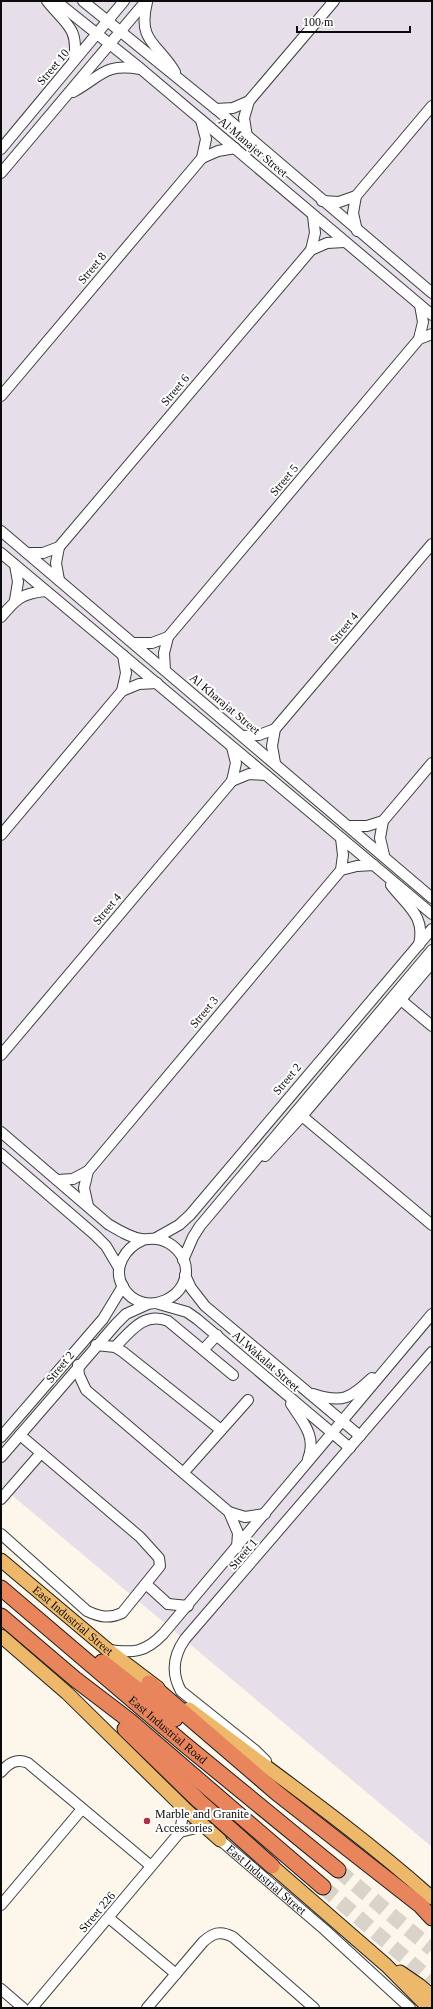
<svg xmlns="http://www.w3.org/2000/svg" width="433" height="2009" viewBox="0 0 433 2009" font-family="'Times New Roman',serif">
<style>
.industrial{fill:#e6dfe9}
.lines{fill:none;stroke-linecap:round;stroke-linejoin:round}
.highway-tunnel{stroke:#d9d3c9;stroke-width:15;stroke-dasharray:15 8;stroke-linecap:butt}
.minor-casing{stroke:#3e3e3e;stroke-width:12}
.major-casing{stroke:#1c1c1c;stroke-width:15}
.highway-casing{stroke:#1c1c1c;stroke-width:17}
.minor{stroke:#fff;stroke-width:10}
.major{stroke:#edb86a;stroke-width:13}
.highway{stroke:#e9855d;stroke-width:15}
.poi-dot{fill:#af2f4a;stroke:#fff;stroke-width:1.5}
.labels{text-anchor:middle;stroke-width:4;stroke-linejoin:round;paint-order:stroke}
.street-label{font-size:12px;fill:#0b0b0b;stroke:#fff}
.poi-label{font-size:12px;fill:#0b0b0b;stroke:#fff;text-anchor:start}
</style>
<rect width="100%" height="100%" fill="#fdf6ea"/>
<path class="industrial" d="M1,1H432V1847L1,1486Z"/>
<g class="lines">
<path class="highway-tunnel" d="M338,1870L432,1949
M323,1887L432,1981"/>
<g class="minor-casing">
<g id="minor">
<path d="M47,1C66,25 79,27 74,61"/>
<path d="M56,1L141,69L432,315"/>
<path d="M83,1L216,109L432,293"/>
<path d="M147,2C137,42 158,43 175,72"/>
<path d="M73,92C102,76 104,63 140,69"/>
<path d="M216,109L233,108L249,101"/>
<path d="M247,137L244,118L249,101L334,1"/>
<path d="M1,149L124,1"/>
<path d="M202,158L218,151L235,148"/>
<path d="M1,173L146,1"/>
<path d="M322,201L339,202L356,196"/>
<path d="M357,231L353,213L356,196L432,106"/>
<path d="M311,250L315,233L313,216"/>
<path d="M419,339L423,322L420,305"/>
<path d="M1,396L202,158L206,139L201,120"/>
<path d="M1,531L432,898"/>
<path d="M1,553L432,914"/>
<path d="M27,553H43L59,547L311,250L327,243L344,242"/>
<path d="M59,580L56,563L59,547"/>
<path d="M15,600L18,582L15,565"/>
<path d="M1,617C16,599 22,593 46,591"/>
<path d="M134,643H152L168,637"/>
<path d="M165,670L164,653L168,637L419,339L432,334"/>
<path d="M122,691L139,684L157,683"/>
<path d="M243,736L259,735L275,729"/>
<path d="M275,763L272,746L275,729L432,544"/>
<path d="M232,781L236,763L232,747"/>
<path d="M350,826H367L383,821"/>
<path d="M1,835L122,691L126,673L123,655"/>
<path d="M384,855L380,838L383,821L432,763"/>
<path d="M341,870L357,866L374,865"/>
<path d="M391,885C407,906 426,916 419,945"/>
<path d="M401,1000L432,1026"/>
<path d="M1,1055L232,781L249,774L266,775"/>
<path d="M302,1116L432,1225"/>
<path d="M1,1132L108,1224C118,1230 129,1237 141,1239C146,1240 151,1238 156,1239C168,1240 179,1249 184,1260C197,1297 142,1321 123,1287C112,1268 125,1248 143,1240"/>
<path d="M1,1154L95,1235L106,1246L119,1268"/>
<path d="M265,1156L302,1116L432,963"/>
<path d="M57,1180L73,1179L88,1171L341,870L343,855L341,838"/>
<path d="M88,1206L84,1188L88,1171"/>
<path d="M156,1238L179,1225L190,1215L432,929"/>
<path d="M183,1260L193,1237L200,1226L432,950"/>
<path d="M185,1275L191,1288L205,1306L360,1436"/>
<path d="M159,1304L187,1312L197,1319L350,1448"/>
<path d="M96,1345L115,1347L123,1352L221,1430"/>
<path d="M115,1347C130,1332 144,1311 168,1321L233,1375"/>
<path d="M204,1349L217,1335"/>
<path d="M78,1365L79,1375L86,1390L229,1512L238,1533L237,1548"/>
<path d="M313,1394C343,1404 350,1398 372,1378"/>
<path d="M291,1404C303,1422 317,1437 308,1459"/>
<path d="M1,1437L103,1319L123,1286"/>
<path d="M1,1457L116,1324L126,1314L148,1304"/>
<path d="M184,1472L248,1400"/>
<path d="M1,1499L41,1453"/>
<path d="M229,1512L245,1517L265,1514"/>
<path d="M1,1534L87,1611C100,1617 109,1619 122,1613L160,1566L159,1558L140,1537L20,1435"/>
<path d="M146,1584L168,1604"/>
<path d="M168,1604L188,1606"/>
<path d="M108,1650C133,1653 145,1653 163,1634L432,1314"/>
<path d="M266,1761L256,1751L181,1691C171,1673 173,1656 185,1639L432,1352"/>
<path d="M1,1772C9,1763 16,1758 28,1763L151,1866"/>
<path d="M180,1832L204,1826"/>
<path id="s1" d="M220,1840L325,1930L410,2008"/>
<path d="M1,1905L82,1809"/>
<path d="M109,1918L176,1974"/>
<path d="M1,1989L23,2008"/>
<path d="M32,2008L180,1832L184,1808"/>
<path d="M147,2008L203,1942C213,1933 220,1930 233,1937L314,2008"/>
</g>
</g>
<g class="major-casing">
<g id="major">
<path id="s2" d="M1,1560L108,1650L158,1688"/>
<path d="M1,1636L67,1693L184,1808L220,1840"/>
<path d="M189,1709C271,1771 356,1830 432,1898"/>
<path d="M272,1866L386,1965L429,2008"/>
<path d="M400,1972L419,1985L432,1996"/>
</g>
</g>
<g class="highway-casing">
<g id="highway">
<path id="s3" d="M1,1588L183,1743L338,1870"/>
<path d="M1,1616L75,1679L130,1721L323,1887"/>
<path d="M102,1662L175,1719"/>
<path d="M149,1683L277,1793L420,1905L432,1918"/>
<path d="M125,1729L199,1801L272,1866"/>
</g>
</g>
<use href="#minor" class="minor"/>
<use href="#major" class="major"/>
<use href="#highway" class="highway"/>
</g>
<circle class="poi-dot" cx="147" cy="1821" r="4"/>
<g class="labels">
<g class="street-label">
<text transform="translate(53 67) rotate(-50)" y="4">Street 10</text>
<text transform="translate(253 147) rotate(40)" y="4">Al Manajer Street</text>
<text transform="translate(92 268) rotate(-50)" y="4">Street 8</text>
<text transform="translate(175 390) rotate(-50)" y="4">Street 6</text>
<text transform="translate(284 480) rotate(-50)" y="4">Street 5</text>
<text transform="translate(344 628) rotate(-50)" y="4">Street 4</text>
<text transform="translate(225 704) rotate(40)" y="4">Al Kharajat Street</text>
<text transform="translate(107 909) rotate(-50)" y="4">Street 4</text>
<text transform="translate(204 1012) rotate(-50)" y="4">Street 3</text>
<text transform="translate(287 1079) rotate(-50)" y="4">Street 2</text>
<text transform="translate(266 1361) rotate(41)" y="4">Al Wakalat Street</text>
<text transform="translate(60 1367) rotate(-50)" y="4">Street 2</text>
<text transform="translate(243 1554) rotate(-49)" y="4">Street 1</text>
<text dy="4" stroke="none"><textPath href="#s2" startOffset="94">East Industrial Street</textPath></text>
<text dy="4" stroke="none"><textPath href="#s3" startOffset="219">East Industrial Road</textPath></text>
<text dy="4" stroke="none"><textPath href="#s1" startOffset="61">East Industrial Street</textPath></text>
<text transform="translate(97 1912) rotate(-50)" y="4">Street 226</text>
</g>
<g class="poi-label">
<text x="155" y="1818">Marble and Granite<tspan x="155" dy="14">Accessories</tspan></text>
</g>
</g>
<rect width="433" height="2009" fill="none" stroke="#0b0b0b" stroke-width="4"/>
<path d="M297 26v6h113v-6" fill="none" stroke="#0b0b0b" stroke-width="2"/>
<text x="303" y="26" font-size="12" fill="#0b0b0b" stroke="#ffffff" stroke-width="3" paint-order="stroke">100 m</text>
</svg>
